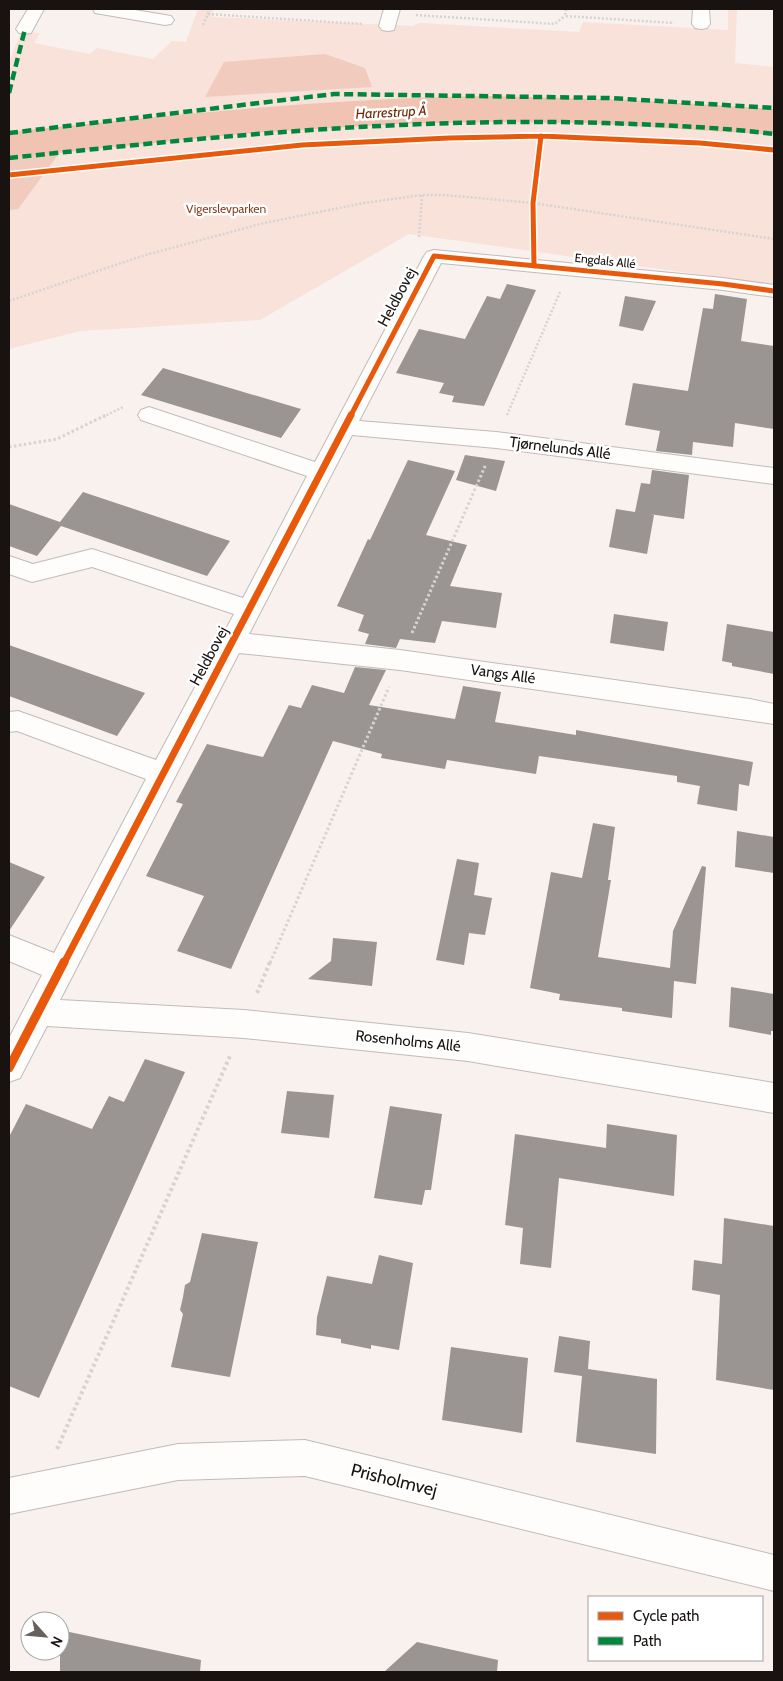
<svg xmlns="http://www.w3.org/2000/svg" width="783" height="1681" viewBox="0 0 783 1681" font-family="Cabin,sans-serif">
<style>
.green{fill:#f8e2d9}
.forest{fill:#f1ccbe}
.lines{fill:none;stroke-linecap:round;stroke-linejoin:round}
.river{fill:#f1c3b2;fill-rule:evenodd}
.building{fill:#9a9492}
.minor-casing{stroke:#c1bbb8;stroke-width:2}
.path-far2{stroke:#d6d4d3;stroke-width:2.5;stroke-dasharray:2 2;stroke-linecap:butt}
.path-far1{stroke:#d6d4d3;stroke-width:3;stroke-dasharray:2.5 2.5;stroke-linecap:butt}
.path{stroke:#d6d4d3;stroke-width:4;stroke-dasharray:3 3;stroke-linecap:butt}
.minor{fill:#fefdfc;fill-rule:evenodd}
.quiet{stroke:#00873e;stroke-width:4.5;stroke-dasharray:9 4.5;stroke-linecap:butt}
.cycleway-far2-casing{stroke:#fff;stroke-width:8}
.cycleway-far1-casing{stroke:#fff;stroke-width:10}
.cycleway-casing{stroke:#fff;stroke-width:12}
.cycleway-far2{stroke:#e8590c;stroke-width:5}
.cycleway-far1{stroke:#e8590c;stroke-width:7}
.cycleway{stroke:#e8590c;stroke-width:9}
.labels{text-anchor:middle;stroke-width:5;stroke-linejoin:round;paint-order:stroke}
.far-park-label{font-size:12px;fill:#883f21;stroke:#fff}
.far-street-label{font-size:12px;fill:#181311;stroke:#fff}
.far-water-label{font-size:14px;font-style:italic;fill:#702907;stroke:#fff}
.street-label{font-size:15px;fill:#181311;stroke:#fff}
.near-street-label{font-size:18px;fill:#181311;stroke:#fff}
</style>
<rect width="100%" height="100%" fill="#f9f1ee"/>
<path class="green" d="M198,9H213L212,17L412,26L420,23L579,32L583,22L728,30V9H737L735,63L774,67V285L409,234L260,320L81,331L9,349V62L21,32L40,33L34,43L90,54L96,48L153,59L172,41L186,42Z"/>
<path class="forest" d="M325,54L365,68L372,87L205,97L224,62Z
M66,144L18,209L9,210V149Z"/>
<g class="lines">
<path class="river" d="M491,96L633,100L774,109V135L586,123L491,122L397,124L251,133L9,158V132C170,115 330,98 491,96Z"/>
</g>
<path class="building" d="M507,284L536,290L484,406L452,402L454,396L439,393L444,383L396,373L419,329L465,339L487,296L500,299Z
M715,294L747,299L741,341L774,346V429L735,423L733,447L693,442L692,455L656,451L660,431L625,425L633,383L688,391L703,308L713,309Z
M625,296L656,301L643,331L619,326Z
M163,368L301,409L281,438L141,395Z
M465,455L505,461L496,491L456,480Z
M408,460L455,471L426,535L467,545L450,586L502,593L496,628L442,621L435,643L400,639L396,648L365,644L369,634L358,631L364,615L337,606L368,539L370,540Z
M652,470L689,475L684,519L649,514L654,515L647,554L609,547L616,509L635,512L641,483L650,484Z
M83,492L230,541L207,576L61,526L37,556L9,546V504L60,522Z
M614,614L668,622L664,651L610,643Z
M727,624L774,632V674L732,666V663L722,661Z
M9,645L145,693L117,736L9,696Z
M355,667L386,670L369,705L455,719L463,686L501,692L495,722L576,735V730L753,762L749,786L739,784L737,811L697,804L700,786L677,782V776L539,756L536,774L447,760L445,769L381,758L382,754L333,741L231,969L177,951L204,896L146,876L183,804L176,802L207,744L263,757L289,705L301,708L312,685L344,693Z
M593,823L615,827L608,880H611L598,957L670,968L673,931L702,866L706,867L696,984L674,981L672,1018L622,1011V1008L559,1000L560,994L530,988L551,872L582,878Z
M737,831L774,837V873L735,867Z
M457,859L479,863L474,895L492,898L485,935L469,933L464,965L436,960Z
M9,862L45,877L9,931Z
M333,938L377,942L372,986L308,979L331,961Z
M731,987L774,994V1031H771V1035L729,1027Z
M145,1059L185,1072L39,1398L9,1386V1137L26,1104L92,1129L109,1096L124,1102Z
M287,1091L334,1095L329,1138L281,1133Z
M390,1106L442,1114L431,1190H425L422,1205L374,1198Z
M607,1124L677,1135L674,1196L559,1178L551,1268L520,1264L523,1228L505,1225L515,1134L606,1148Z
M724,1218L774,1226V1390L716,1380L720,1295L692,1290L694,1260L722,1264Z
M202,1233L258,1242L230,1377L171,1367L183,1314L180,1310L183,1297L185,1285L190,1282Z
M379,1255L413,1263L399,1350L371,1345V1349L341,1343V1339L316,1335L317,1317L327,1276L372,1284Z
M559,1336L590,1341L588,1369L657,1379L656,1454L576,1442L582,1376L554,1372Z
M451,1347L528,1358L522,1433L442,1420Z
M60,1630L201,1660L200,1672H60Z
M417,1642L498,1660L497,1672H384Z"/>
<g class="lines">
<g class="minor-casing">
<path id="minor" d="M28,9H44L31,33L25,34L19,33L16,29Z
M93,9H129L171,16L174,20L171,24L165,25L101,14L95,13Z
M384,9H400L394,30L388,31L382,30L379,26Z
M693,9H709L710,24L707,28L701,29L695,28L692,24Z
M434,250L723,278L774,285V297L723,290L441,263L359,421L496,432L774,468V484L496,448L352,435L249,634L400,650L750,699L774,704V724L400,670L239,653L60,1000L244,1010L468,1033L774,1083V1113L468,1061L244,1038L47,1026L20,1078L9,1082V1038L42,975L9,961V935L54,953L146,779L17,731L9,732V712L18,711L156,760L234,614L92,567L32,582L9,574V556L33,564L92,549L243,598L307,476L141,420L138,415L141,410L149,407L315,462L424,256L427,252Z
M305,1440L774,1555V1591L305,1476L178,1480L9,1514V1478L178,1444Z"/>
</g>
<path class="path-far2" d="M566,9L565,16L674,23
M208,14L362,24
M416,15L555,24L565,16
M203,25L210,9
M419,237L422,195
M9,301L142,256L264,223L364,203L422,195H445L533,203L774,239
M507,415L560,292
M103,417L123,407"/>
<path class="path-far1" d="M9,447L57,439L106,415
M412,633L486,464
M270,963L389,687"/>
<path class="path" d="M257,993L270,962
M57,1449L230,1056"/>
<use href="#minor" class="minor"/>
<path class="quiet" d="M9,93L25,29
M9,133L334,94L609,98L774,108
M9,158C207,137 405,117 605,123C661,125 718,127 774,134"/>
<g class="cycleway-far2-casing">
<path id="cycleway-far2" d="M9,175L302,145L449,138L541,136L700,143L774,150
M534,266L533,203L541,136
M350,417L434,256L723,284L774,291"/>
</g>
<g class="cycleway-far1-casing">
<path id="cycleway-far1" d="M64,963L351,415"/>
</g>
<g class="cycleway-casing">
<path id="cycleway" d="M9,1068L64,962"/>
</g>
<use href="#cycleway-far2" class="cycleway-far2"/>
<use href="#cycleway-far1" class="cycleway-far1"/>
<use href="#cycleway" class="cycleway"/>
</g>
<g class="labels">
<g class="far-park-label">
<text x="226" y="213">Vigerslevparken</text>
</g>
<g class="far-street-label">
<text transform="translate(605 261) rotate(6)" y="4">Engdals Allé</text>
</g>
<g class="far-water-label">
<text transform="translate(391 112) rotate(-3)" y="5">Harrestrup Å</text>
</g>
<g class="street-label">
<text transform="translate(397 297) rotate(-62)" y="5">Heldbovej</text>
<text transform="translate(560 448) rotate(7)" y="5">Tjørnelunds Allé</text>
<text transform="translate(209 656) rotate(-62)" y="5">Heldbovej</text>
<text transform="translate(503 674) rotate(8)" y="5">Vangs Allé</text>
<text transform="translate(408 1041) rotate(6)" y="5">Rosenholms Allé</text>
</g>
<g class="near-street-label">
<text transform="translate(394 1480) rotate(14)" y="6">Prisholmvej</text>
</g>
</g>
<rect width="783" height="1681" fill="none" stroke="#181311" stroke-width="20"/>
<rect x="588" y="1596" width="175" height="65" fill="#ffffff" stroke="#a3a1a0"/>
<rect x="598" y="1612" width="25" height="8" fill="#e8590c" stroke="#a3a1a0"/>
<text x="633" y="1621" font-size="15" fill="#181311">Cycle path</text>
<rect x="598" y="1637" width="25" height="8" fill="#00873e" stroke="#a3a1a0"/>
<text x="633" y="1646" font-size="15" fill="#181311">Path</text>
<g transform="translate(45 1636) rotate(117)"><circle r="24" fill="#ffffff" stroke="#a3a1a0"/>
<path d="M0-4L9 19L0 12L-9 19Z" fill="#67615e"/>
<text y="-8" font-size="14" font-weight="bold" text-anchor="middle" fill="#181311">N</text>
</g>
</svg>
